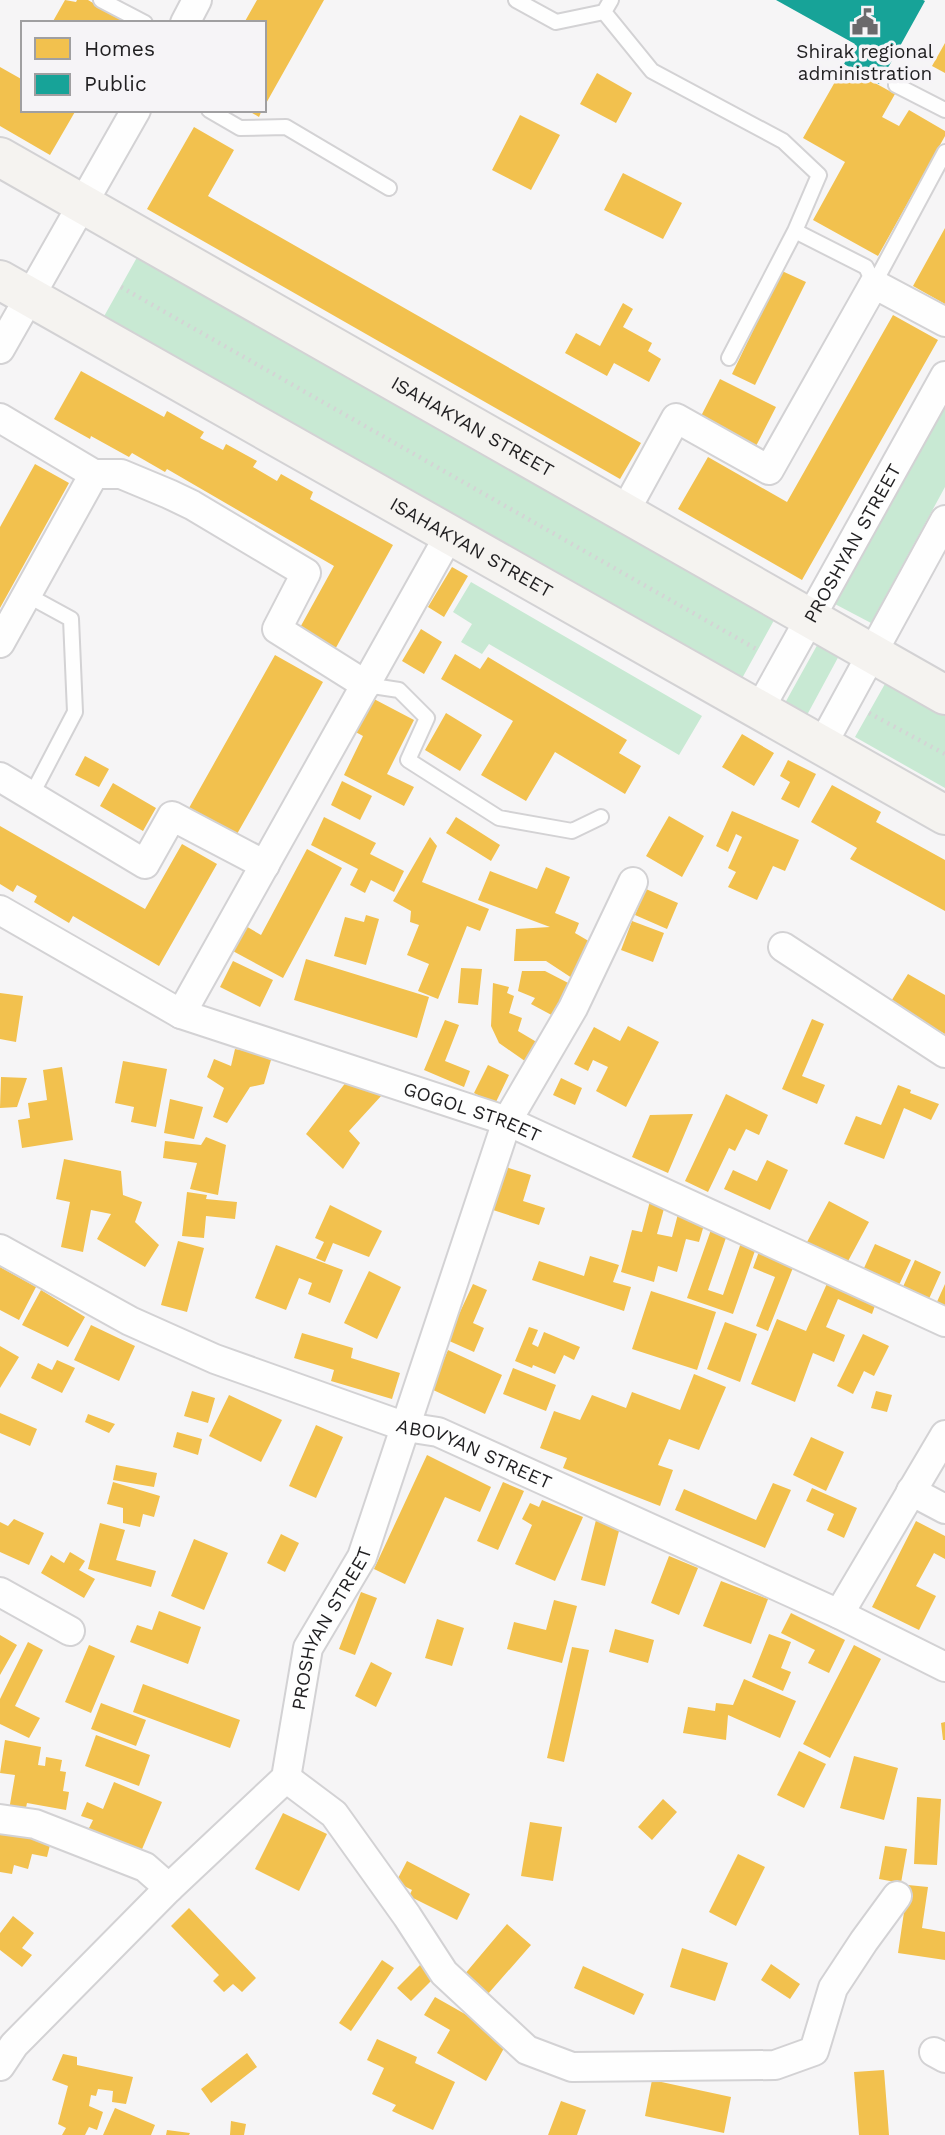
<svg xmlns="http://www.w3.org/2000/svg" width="945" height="2135" viewBox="0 0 945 2135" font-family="'Work Sans',sans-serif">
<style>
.green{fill:#c8e9d3}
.homes{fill:#f2c14e}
.public{fill:#17a398}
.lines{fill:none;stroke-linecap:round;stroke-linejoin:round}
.lane-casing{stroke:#d3d2d4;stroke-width:18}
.street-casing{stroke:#d3d2d4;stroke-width:32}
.secondary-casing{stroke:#d3d2d4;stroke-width:42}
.path{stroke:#d4d4d5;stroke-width:4.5;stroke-dasharray:2 5;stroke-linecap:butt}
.lane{stroke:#fefefe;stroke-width:14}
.street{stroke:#fefefe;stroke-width:28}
.secondary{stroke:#f5f3f0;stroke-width:38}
.labels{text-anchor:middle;stroke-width:7;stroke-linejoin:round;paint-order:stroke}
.poi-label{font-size:19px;fill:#201f21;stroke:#f6f4f7}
.street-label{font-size:19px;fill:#201f21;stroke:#f6f4f7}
</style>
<rect width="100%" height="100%" fill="#f6f5f6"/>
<path class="green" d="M140,252L778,613L740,682L102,320Z
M945,397V487L871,623L833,603Z
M471,582L702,716L679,755L489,644L482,654L461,642L472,624L453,612Z
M820,640L841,652L807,715L785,703Z
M886,682L945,715V788L855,737Z"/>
<path class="homes" d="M65,0L76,2L77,0H88L127,23H52Z
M257,0H324L264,107V23H244Z
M945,43V73L932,66Z
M844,66L895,94L882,117L899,126L909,110L945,131V136L878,256L813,220L845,162L803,138Z
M0,67L23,80V110H76L50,155L0,126Z
M597,73L632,93L616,123L580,104Z
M247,110H262L259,117Z
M520,115L560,135L531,190L492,170Z
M194,127L234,150L208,196L641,443L620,479L147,209Z
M623,173L682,203L663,239L604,210Z
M945,228V304L913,286Z
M782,271L806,282L755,385L732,374Z
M623,303L633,309L623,327L652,343L648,351L661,359L649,382L614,363L607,376L565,353L576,333L600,346Z
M893,315L938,340L802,580L678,509L708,457L787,502Z
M81,371L164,417L167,411L204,432L200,438L223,450L226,444L257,461L253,467L277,481L281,474L313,492L310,499L393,545L333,653L297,633L334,566L167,469L165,472L132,453L129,457L91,436L90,439L54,419Z
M720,379L776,407L756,446L700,418Z
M35,464L69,483L0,608V527Z
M452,567L468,576L444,617L428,607Z
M421,629L442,642L424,674L402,661Z
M455,654L480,669L488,657L627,740L619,753L641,766L625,794L555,752L526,801L481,775L513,721L441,679Z
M275,655L323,682L237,834L189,808Z
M374,699L414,720L387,774L414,787L404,806L344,775L363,736L350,729L356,718L365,716Z
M446,713L482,735L460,771L425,750Z
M742,734L774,753L754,786L722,767Z
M85,756L109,769L99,787L75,775Z
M788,760L816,774L799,808L781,799L790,782L780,776Z
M342,781L372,796L360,820L331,805Z
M113,783L156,808L143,831L100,806Z
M832,785L881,812L876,822L945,860V911L850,859L857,848L811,822Z
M732,811L799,840L785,871L773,866L757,900L728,887L736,872L728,868L742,837L736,834L728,852L716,846Z
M669,816L704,836L682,877L646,856Z
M324,817L376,843L370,854L404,871L394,892L371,880L365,893L350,885L358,869L311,845Z
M456,817L500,845L491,861L446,833Z
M0,826L145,909L182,844L217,864L159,966L73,916L69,923L34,902L37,896L17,885L13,892L0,884Z
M430,837L437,846L422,882L489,909L480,931L467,926L438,999L418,991L429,964L407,955L419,925L410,922L411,911L393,901Z
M307,849L342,868L283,978L231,950L244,925L261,935Z
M546,867L570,877L555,913L579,923L575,933L592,943L575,980L546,961H514L516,929L550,927L478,900L490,871L537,889Z
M646,889L678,903L667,929L635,915Z
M366,915L379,919L366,965L334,956L345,917L364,922Z
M632,921L664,933L653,962L621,950Z
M306,959L429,997L417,1038L294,1000Z
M233,961L273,980L260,1007L220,987Z
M461,968L482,969L478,1005L458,1003Z
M522,971H545L576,987L559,1019L531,1004L535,998L518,991Z
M908,974L945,995V1034L890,1003Z
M493,983L509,987L507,993L514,996L509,1013L522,1018L518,1031L545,1047L532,1066L499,1043L491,1026Z
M0,993L23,996L16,1042L0,1039Z
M812,1019L824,1024L802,1076L825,1085L817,1104L782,1089Z
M445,1020L459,1025L445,1061L470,1071L464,1087L424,1070Z
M628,1026L659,1042L626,1107L596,1091L608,1067L593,1060L588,1071L574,1064L594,1027L620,1041Z
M235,1049L251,1052L271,1060L264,1084L250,1087L227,1123L213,1117L224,1088L207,1077L214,1059L231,1066Z
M123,1061L167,1069L156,1127L131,1122L134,1107L115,1103Z
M488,1065L509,1075L495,1104L474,1093Z
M62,1067L73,1140L22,1148L18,1120L30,1118L28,1103L47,1100L43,1070Z
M1,1077L27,1078L17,1107L0,1108Z
M350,1077L382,1095L349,1131L360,1143L343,1169L306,1134Z
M561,1078L582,1088L575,1105L553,1095Z
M898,1085L911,1090L910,1093L939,1104L931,1120L904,1108L884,1159L844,1144L856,1116L881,1125Z
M726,1094L768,1115L759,1135L746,1129L735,1151L729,1148L708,1192L685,1181Z
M170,1099L203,1107L194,1139L164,1133Z
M693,1114L668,1173L632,1157L650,1115Z
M206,1137L226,1145L218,1195L190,1189L197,1163L163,1158L165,1141L201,1145Z
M64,1159L121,1171L123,1195L142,1202L135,1222L159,1245L145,1267L97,1239L111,1214L91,1210L83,1252L61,1247L70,1202L56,1199Z
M767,1160L788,1170L770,1210L724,1189L733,1170L757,1181Z
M506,1167L531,1175L523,1201L545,1208L539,1225L493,1210Z
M187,1192L207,1195L206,1199L237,1202L235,1219L206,1216L204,1238L182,1236Z
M650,1201L665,1205L657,1234L672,1237L679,1210L706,1218L699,1242L686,1239L677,1272L658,1266L654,1282L621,1272L632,1230L642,1232Z
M829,1201L869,1222L847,1263L807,1242Z
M330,1205L382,1231L369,1257L333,1243L325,1262L316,1258L324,1242L315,1238Z
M713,1224L729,1229L708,1290L723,1295L742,1240L757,1245L733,1314L687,1298Z
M178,1241L204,1248L187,1312L161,1305Z
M875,1244L911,1260L899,1285L864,1268Z
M276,1245L343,1270L330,1303L308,1294L312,1283L299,1278L286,1310L255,1298Z
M761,1246L796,1260L768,1331L756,1326L775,1277L753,1268Z
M590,1256L619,1265L613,1282L631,1287L624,1311L532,1280L539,1261L584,1276Z
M915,1260L941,1272L928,1301L902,1289Z
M0,1267L36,1287L19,1320L0,1310Z
M369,1271L401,1287L377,1339L344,1323Z
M829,1279L877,1300L872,1314L838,1299L826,1327L845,1335L834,1362L813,1353L795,1402L751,1384L777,1319L806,1331Z
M473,1284L487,1290L473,1323L484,1328L474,1352L447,1340Z
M945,1284V1308L936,1304Z
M41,1290L85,1317L68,1347L22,1325Z
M651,1291L716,1312L697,1370L632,1349Z
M725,1322L757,1334L740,1382L707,1369Z
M91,1325L135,1346L119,1381L74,1360Z
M529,1327L538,1330L532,1344L538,1347L544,1332L580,1347L574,1360L564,1355L555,1374L533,1365L532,1368L515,1361Z
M302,1333L353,1348L351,1358L400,1373L392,1399L331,1381L334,1370L294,1358Z
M863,1334L889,1346L874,1376L864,1371L853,1394L837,1386Z
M0,1346L19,1357L0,1388Z
M448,1350L502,1375L485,1414L431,1389Z
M57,1360L75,1368L62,1393L31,1378L38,1363L52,1370Z
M513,1368L556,1385L546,1411L503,1394Z
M694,1374L726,1387L699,1450L669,1439L658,1465L673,1470L660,1506L563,1468L567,1458L540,1448L554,1411L580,1420L592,1395L626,1408L632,1392L680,1410Z
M192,1391L215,1398L208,1423L184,1416Z
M876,1391L892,1395L887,1412L871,1408Z
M229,1395L282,1420L261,1462L209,1436Z
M0,1413L37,1429L30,1446L0,1433Z
M88,1414L115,1424L109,1433L85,1422Z
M316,1425L343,1437L316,1498L289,1486Z
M177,1432L202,1439L198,1455L173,1447Z
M811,1437L844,1452L826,1491L793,1475Z
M427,1455L491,1487L480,1512L445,1497L405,1584L374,1569Z
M116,1465L157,1473L154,1487L113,1480Z
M113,1482L160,1496L154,1517L143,1514L140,1527L123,1523V1508L107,1504Z
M503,1482L524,1491L498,1550L477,1541Z
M773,1483L791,1490L765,1548L675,1510L684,1489L756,1520Z
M812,1488L857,1508L844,1538L827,1530L834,1514L806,1501Z
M542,1500L583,1517L555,1581L515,1564L532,1525L522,1519L530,1503L539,1507Z
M14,1519L44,1533L29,1565L0,1552V1522L8,1526Z
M596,1520L620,1527L605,1586L581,1580Z
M916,1521L945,1536V1559L934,1553L916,1586L936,1596L919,1630L872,1607Z
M100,1523L125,1530L116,1560L156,1571L151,1587L88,1569Z
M281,1534L299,1543L285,1572L267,1563Z
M194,1539L228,1553L204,1610L171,1596Z
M70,1552L85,1561L79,1570L95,1579L84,1598L41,1573L51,1555L64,1563Z
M669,1556L698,1568L679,1615L651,1603Z
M721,1581L768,1599L751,1644L703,1626Z
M361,1592L377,1598L355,1655L339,1649Z
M554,1600L577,1606L562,1663L507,1649L514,1622L546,1630Z
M159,1611L201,1627L188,1664L130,1642L137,1625L152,1630Z
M791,1613L845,1640L829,1673L808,1663L815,1650L781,1633Z
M437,1619L464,1628L452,1666L425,1658Z
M615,1629L654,1640L648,1663L609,1652Z
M769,1634L791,1642L781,1668L791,1672L783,1691L752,1677Z
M0,1635L17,1645L0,1675Z
M28,1642L43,1650L15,1706L40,1718L29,1738L0,1724V1699Z
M89,1645L115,1656L91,1713L65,1702Z
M854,1645L881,1659L830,1758L803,1744Z
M572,1647L589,1650L564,1762L547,1758Z
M371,1662L392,1673L376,1707L355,1696Z
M744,1679L796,1701L780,1738L728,1715L726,1740L683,1733L688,1707L715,1711L716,1703L733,1705Z
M143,1684L240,1720L230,1748L133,1712Z
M101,1703L146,1720L136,1746L91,1729Z
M945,1722V1740H943L941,1723Z
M96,1735L150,1755L139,1786L85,1766Z
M5,1740L41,1747L38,1765L45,1766L46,1757L62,1760L60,1771L66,1772L63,1791L69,1792L66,1810L27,1803L25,1812L9,1810L15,1775L0,1773Z
M799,1751L826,1764L804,1808L777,1795Z
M854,1756L898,1768L884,1820L840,1808Z
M114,1782L162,1802L140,1854L87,1832L93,1820L81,1816L87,1802L103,1809Z
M917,1797L941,1799L937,1865L914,1864Z
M663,1799L677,1812L652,1840L638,1827Z
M283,1813L327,1834L299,1891L255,1869Z
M530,1822L562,1827L553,1881L521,1876Z
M0,1828L51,1841L47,1857L32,1854L28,1869L14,1865L12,1874L0,1872Z
M885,1846L907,1849L901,1883L879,1879Z
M738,1854L765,1867L736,1926L709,1912Z
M407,1861L470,1894L457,1920L409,1896L412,1890L396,1882Z
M908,1885L928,1887L922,1928L945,1932V1960L898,1953Z
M189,1908L256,1978L242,1992L233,1984L224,1992L213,1981L219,1975L171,1926Z
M13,1916L34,1933L22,1948L32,1955L22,1967L0,1950V1933Z
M507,1924L531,1945L487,1995L464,1975Z
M682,1948L728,1963L715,2001L670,1987Z
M426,1959L436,1976L411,2001L397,1988Z
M382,1960L394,1968L351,2031L339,2023Z
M771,1964L800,1984L790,1999L761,1980Z
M583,1966L644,1994L634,2015L574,1988Z
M435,1997L509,2039L486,2081L437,2053L450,2030L424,2015Z
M377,2039L417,2057L415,2063L455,2082L433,2130L392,2111L396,2105L372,2094L384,2068L367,2060Z
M247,2053L257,2067L211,2103L201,2089Z
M63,2054L77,2057V2065L133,2077L126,2104L112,2102L113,2091L98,2089L96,2096L91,2095L89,2106L103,2112L97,2130L89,2127L85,2135H62L66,2128L58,2124L68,2086L52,2080Z
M884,2070L889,2135H859L854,2072Z
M652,2080L731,2097L724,2133L645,2116Z
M561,2101L586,2110L577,2135H548Z
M115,2108L155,2125L151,2135H103Z
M231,2121L246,2124L244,2135H230Z
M167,2130L190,2133L189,2135H166Z"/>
<path class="public" d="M776,0H923L925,1L879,84L844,64L855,44Z"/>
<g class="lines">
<g class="lane-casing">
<path id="lane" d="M101,0L145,23
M516,0L556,22L604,12L611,0
M604,12L652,71L783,141L819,175L795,231L866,267L874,284
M896,85L945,110
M209,110L240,128L286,127L389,188
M874,284L945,152
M729,358L795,231
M27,595L71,619L75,712L31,796
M366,685L399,690L427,718L408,760L499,818L572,831L601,817"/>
</g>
<g class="street-casing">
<g id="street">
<path d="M185,23L197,0"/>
<path d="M0,349L136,110"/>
<path d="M0,418L94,474L0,643"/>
<path d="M94,474H121L169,494L192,505L306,573L277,629L366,685"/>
<path d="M624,513L676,418L769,470L874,284L945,322"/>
<path id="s1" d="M759,710L945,376"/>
<path d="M822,745L945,520"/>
<path d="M0,777L145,864L172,816L265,865"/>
<path id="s2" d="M0,910L181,1014L507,1121L945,1322"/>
<path d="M783,947L945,1053"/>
<path d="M181,1014L450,534"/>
<path id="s3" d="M0,1249L130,1321L215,1359L406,1427L438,1432L839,1614L945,1667"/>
<path d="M911,1491L945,1509"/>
<path d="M0,1592L70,1631"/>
<path d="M839,1614L945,1435"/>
<path d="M286,1778L334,1814L407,1916L444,1973L527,2050L572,2067L775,2065L814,2051L833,1988L864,1941L897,1896"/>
<path d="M0,1819L35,1824L145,1867L169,1888"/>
<path d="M934,2052L945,2058"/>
<path id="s4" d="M0,2066L14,2045L169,1888L286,1778L308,1648L362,1557L507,1121L573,1008L633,882"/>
</g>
</g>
<g class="secondary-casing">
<g id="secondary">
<path id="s5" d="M0,157L945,695"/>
<path id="s6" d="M0,280L945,815"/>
</g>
</g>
<path class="path" d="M121,287L758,650
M869,713L945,754"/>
<use href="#lane" class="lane"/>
<use href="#street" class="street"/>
<use href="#secondary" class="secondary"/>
</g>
<defs>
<g id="civic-bare" transform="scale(2.1)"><path d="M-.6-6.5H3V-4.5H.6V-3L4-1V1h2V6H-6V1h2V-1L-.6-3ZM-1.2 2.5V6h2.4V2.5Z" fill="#6b6a6c" stroke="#f6f4f7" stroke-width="2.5" paint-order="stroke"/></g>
</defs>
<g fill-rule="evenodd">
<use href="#civic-bare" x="865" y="22"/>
</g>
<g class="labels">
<g class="poi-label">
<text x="865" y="58">Shirak regional<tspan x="865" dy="22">administration</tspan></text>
</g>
<g class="street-label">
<text dy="7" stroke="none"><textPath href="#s5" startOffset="544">ISAHAKYAN STREET</textPath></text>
<text dy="7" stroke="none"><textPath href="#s1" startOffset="191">PROSHYAN STREET</textPath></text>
<text dy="7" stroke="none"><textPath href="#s6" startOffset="542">ISAHAKYAN STREET</textPath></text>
<text dy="7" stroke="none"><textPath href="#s2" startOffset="516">GOGOL STREET</textPath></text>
<text dy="7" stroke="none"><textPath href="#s3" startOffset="518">ABOVYAN STREET</textPath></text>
<text dy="7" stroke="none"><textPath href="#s4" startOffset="565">PROSHYAN STREET</textPath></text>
</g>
</g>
<rect x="21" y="21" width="245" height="91" fill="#f6f4f7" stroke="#a09fa1" stroke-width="2"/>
<rect x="35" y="38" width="35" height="21" fill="#f2c14e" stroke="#a09fa1" stroke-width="2"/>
<text x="84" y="56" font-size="21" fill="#201f21">Homes</text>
<rect x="35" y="74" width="35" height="21" fill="#17a398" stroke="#a09fa1" stroke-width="2"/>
<text x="84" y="91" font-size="21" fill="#201f21">Public</text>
</svg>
